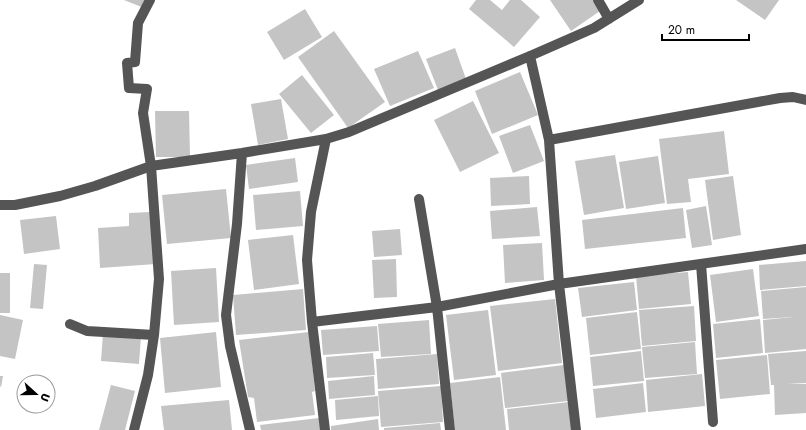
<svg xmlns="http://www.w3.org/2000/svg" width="806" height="430" viewBox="0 0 806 430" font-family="Jost,sans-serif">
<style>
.building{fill:#c4c4c4}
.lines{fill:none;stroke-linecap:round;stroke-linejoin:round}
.minor{stroke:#555;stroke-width:10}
</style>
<rect width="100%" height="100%" fill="#fff"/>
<path class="building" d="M124,0H147L144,8Z
M476,0H490L502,10L510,0H521L540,17L514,47L469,9Z
M550,0H593L600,11L571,31Z
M736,0H779L765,20Z
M305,9L322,37L284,60L267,32Z
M334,31L385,102L348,128L298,57Z
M455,48L466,79L438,90L426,59Z
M418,51L434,88L390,106L374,69Z
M520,72L538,115L492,134L475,91Z
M302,75L334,115L311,133L279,94Z
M281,99L288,139L258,145L251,104Z
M473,101L499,153L460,172L434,120Z
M155,111H189L190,157H156Z
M530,125L544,161L513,173L499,136Z
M724,131L729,174L688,179L691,202L667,204L659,139Z
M615,155L624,208L584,215L575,161Z
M658,156L665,203L626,209L619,162Z
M295,158L298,182L249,189L246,165Z
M529,176L530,204L491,206L490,178Z
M733,176L741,235L713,240L705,180Z
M226,189L231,238L167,244L162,195Z
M300,191L303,226L256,230L253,195Z
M706,206L712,245L692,248L686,210Z
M537,207L540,236L492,239L490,211Z
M683,208L686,238L585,249L582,220Z
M151,212L156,264L100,268L98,228L129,226V213Z
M56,216L60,249L24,254L20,220Z
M400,229L402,255L374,257L372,231Z
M293,235L299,284L254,290L248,240Z
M542,243L544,280L505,283L503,245Z
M396,259L397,297L374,298L372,260Z
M806,261V286L760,290L759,265Z
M34,264L47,265L43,309L30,308Z
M216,268L219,322L174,325L171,271Z
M753,269L759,316L716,322L710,275Z
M688,272L691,304L639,309L636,276Z
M0,273H10V313H0Z
M634,282L637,310L582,317L578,288Z
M806,287V349L765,353L763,320L793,317L763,319L761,291Z
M303,289L306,330L236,335L233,295Z
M555,299L562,363L498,371L490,306Z
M694,306L696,341L642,346L639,310Z
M488,310L496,375L454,380L446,315Z
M637,312L641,349L590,355L586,318Z
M0,315L23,320L15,359L0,356Z
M760,319L763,353L716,358L713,324Z
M429,320L431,354L381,357L378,324Z
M377,326L379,351L323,355L321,330Z
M216,332L221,387L165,393L160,338Z
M309,332L315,391L312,392L315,415L257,422L254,398L248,397L239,340Z
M103,333L141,336L139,364L101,361Z
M695,342L697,374L645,378L642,347Z
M641,351L644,381L593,386L590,357Z
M806,351V383L787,384H806V413L775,415L774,385H771L768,354Z
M373,353L375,375L327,378L326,357Z
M437,354L439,384L378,389L376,359Z
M767,355L770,394L720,399L716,360Z
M564,365L568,401L505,408L501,373Z
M702,374L705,406L648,412L646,380Z
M0,376H3L1,387L0,386Z
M374,376L375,395L329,399L328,381Z
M500,377L506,430H455L450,383Z
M643,383L646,412L596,418L593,389Z
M111,385L135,391L125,430H99Z
M441,386L443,422L381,427L378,391Z
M378,396L379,416L336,420L335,400Z
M229,400L232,430H164L161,406Z
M569,402L572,430H509L507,409Z
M319,418L321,430H261L260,425Z
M378,419L379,430H331V426Z
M440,423L441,430H384V428Z"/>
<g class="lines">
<path class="minor" d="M598,0L609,19
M530,56L549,140L559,284L576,430
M549,140L780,98L793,97L806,100
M242,153L237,224L226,315L230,346L250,430
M419,199L437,307L450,430
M0,205H15L60,196L95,186L151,166L242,153L326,139L349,132L530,56L594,28L639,0
M701,264L713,422
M312,322L437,307L559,284L806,249
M70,324L87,331L154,335
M134,430L148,375L154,335L159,279L151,166L143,113L147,89L129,88L127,63L135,62L138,23L150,0
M325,430L312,322L307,260L311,212L326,139"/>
</g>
<g transform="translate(36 394) rotate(111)"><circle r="19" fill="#ffffff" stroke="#999999"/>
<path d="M0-3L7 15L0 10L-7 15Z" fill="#000000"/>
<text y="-6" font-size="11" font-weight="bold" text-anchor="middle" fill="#000000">U</text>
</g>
<path d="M662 34v6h87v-6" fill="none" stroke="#000000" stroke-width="2"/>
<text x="668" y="34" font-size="12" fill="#000000" stroke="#ffffff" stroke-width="3" paint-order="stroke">20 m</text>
</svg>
